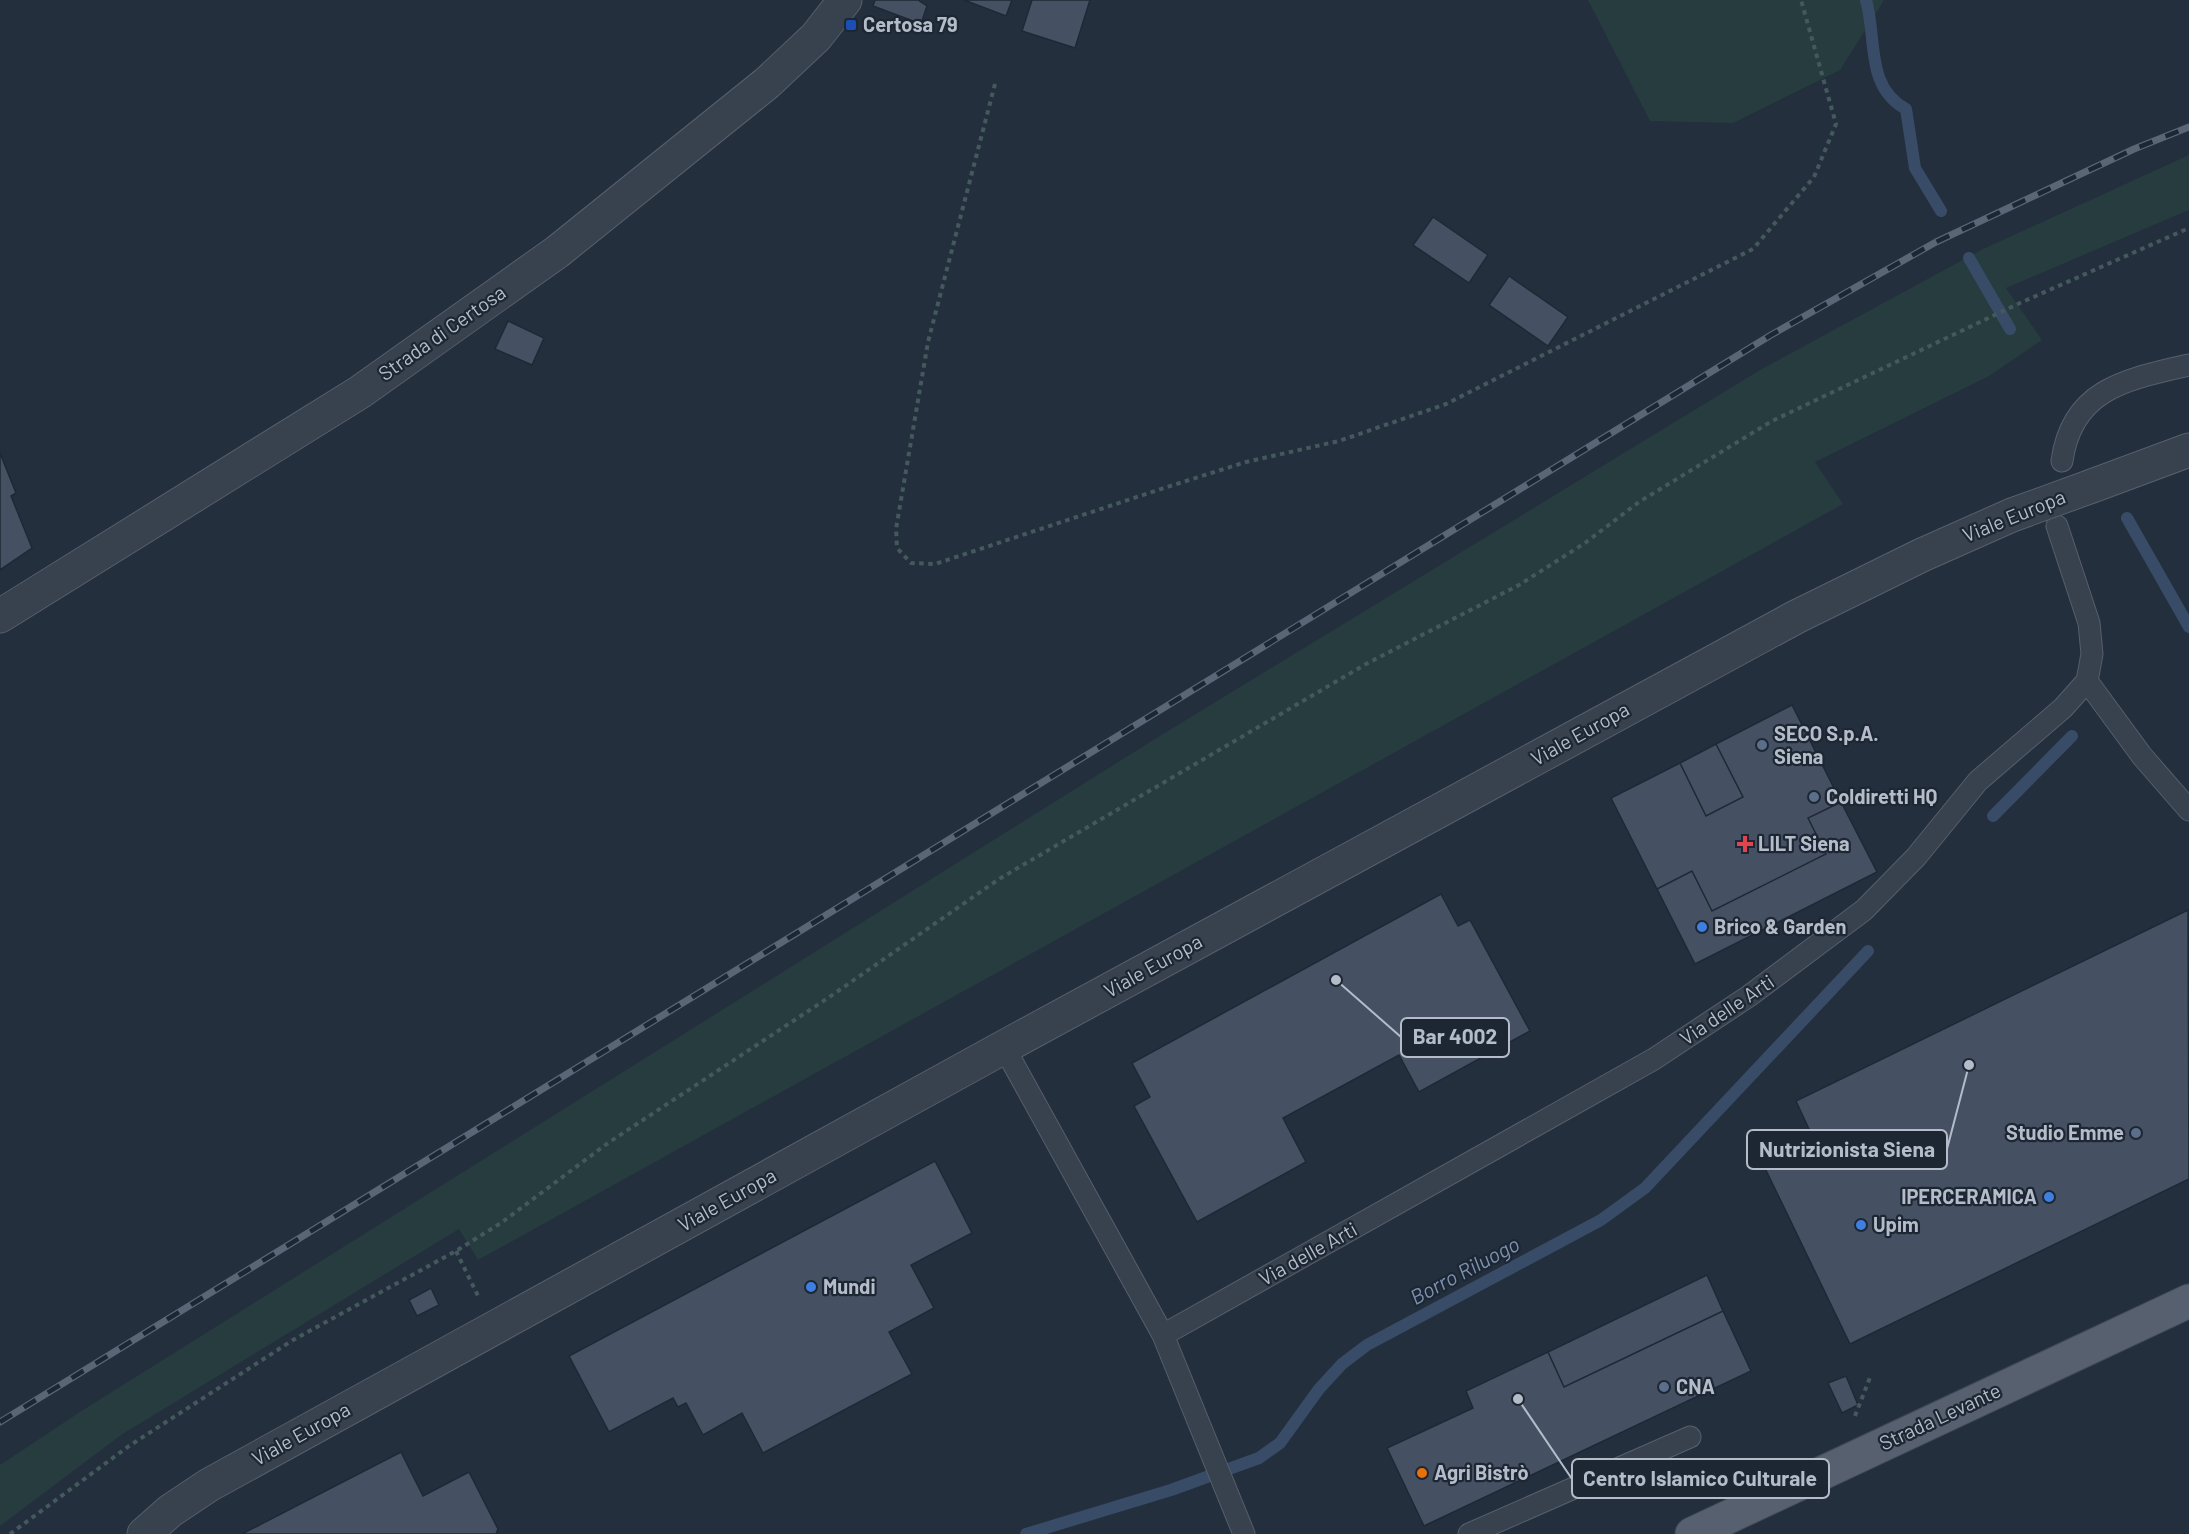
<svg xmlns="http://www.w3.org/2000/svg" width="2189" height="1534" viewBox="0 0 2189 1534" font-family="Barlow,sans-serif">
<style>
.green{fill:#263c3f}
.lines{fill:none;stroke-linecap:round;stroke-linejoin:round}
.stream{stroke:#394c67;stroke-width:12}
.building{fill:#455162;stroke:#1f2835;stroke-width:1.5}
.service-casing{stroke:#565f6c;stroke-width:23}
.minor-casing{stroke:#565f6c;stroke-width:35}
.primary-casing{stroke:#414a57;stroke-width:35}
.path{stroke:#44595c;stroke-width:4;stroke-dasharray:4.5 4.5;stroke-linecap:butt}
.service{stroke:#38414e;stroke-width:21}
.minor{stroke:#38414e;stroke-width:33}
.primary{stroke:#56606e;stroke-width:33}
.rail-casing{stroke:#5a6575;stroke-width:7}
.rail{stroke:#1d2633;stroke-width:4.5;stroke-dasharray:14;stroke-linecap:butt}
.minor-bridge-casing{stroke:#565f6c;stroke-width:35;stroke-linecap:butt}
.minor-bridge{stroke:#38414e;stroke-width:33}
.transit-dot{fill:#1a4fb4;stroke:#1d2633;stroke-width:2}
.service-dot{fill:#5c6f8a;stroke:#1d2633;stroke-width:2}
.health-dot{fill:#e0444e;stroke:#1d2633;stroke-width:2}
.shop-dot{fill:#3f7fe0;stroke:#1d2633;stroke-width:2}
.food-dot{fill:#e8710a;stroke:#1d2633;stroke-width:2}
.labels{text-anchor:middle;stroke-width:4.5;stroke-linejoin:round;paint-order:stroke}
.poi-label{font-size:20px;font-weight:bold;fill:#b4bcc9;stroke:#1d2633;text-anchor:start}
.street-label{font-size:20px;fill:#b4bcc9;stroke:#1d2633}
.water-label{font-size:21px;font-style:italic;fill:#7c92b1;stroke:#1d2633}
.leader{fill:none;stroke:#b4bcc9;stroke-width:2}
.callout-dot{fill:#b4bcc9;stroke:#1d2633;stroke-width:2}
.callout{fill:#1d2633;stroke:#b4bcc9;stroke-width:2}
.callout-label{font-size:21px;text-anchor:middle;font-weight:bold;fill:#b4bcc9}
</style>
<rect width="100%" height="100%" fill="#242f3e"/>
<path class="green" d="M1588,0H1883V2L1840,70L1733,123L1650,121Z
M2189,155V210L2006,288L2042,340L1989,376L1815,462L1843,504L478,1260L459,1229L121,1435L0,1526V1465L83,1410L1163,734L1760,370L1983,249Z"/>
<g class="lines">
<path class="stream" d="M1866,0C1877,38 1865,87 1906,109L1915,168L1941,211
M1969,258L2010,329
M2127,518L2189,627
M1993,816L2072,736
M1026,1534L1171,1490L1259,1458L1280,1443L1319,1389L1342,1364L1367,1345L1601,1220L1645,1188L1868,951"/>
</g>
<path class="building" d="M875,0H918L927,6L921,24L873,6Z
M964,0H1012L1006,16Z
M1032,0H1090L1075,48L1022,31Z
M1433,217L1488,255L1469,283L1413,245Z
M1509,276L1568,317L1548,346L1489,305Z
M508,321L544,338L532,365L495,349Z
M0,453L16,493L11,496L32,548L0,570Z
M1792,705L1841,802L1808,818L1826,854L1712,911L1692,871L1657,889L1611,798L1680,763L1706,816L1743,797L1716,744Z
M1716,744L1743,797L1706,816L1680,763Z
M1841,802L1877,872L1695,964L1657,889L1692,871L1712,911L1826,854L1808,818Z
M1441,894L1458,926L1470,920L1530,1031L1419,1092L1399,1055L1283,1118L1306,1162L1197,1222L1134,1106L1150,1097L1132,1063Z
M2188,910L2189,1179L1850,1344L1763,1164L1814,1140L1796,1101Z
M935,1161L972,1233L911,1265L934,1308L889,1332L912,1374L763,1453L742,1413L703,1435L686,1403L678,1407L673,1398L609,1432L569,1356Z
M1707,1275L1723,1311L1564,1387L1548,1352Z
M431,1288L439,1305L417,1316L409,1300Z
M1723,1311L1751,1371L1424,1526L1387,1448L1473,1408L1466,1391L1548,1352L1564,1387Z
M1846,1376L1858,1405L1842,1413L1828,1383Z
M401,1452L423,1496L469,1472L498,1529L496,1534H242Z"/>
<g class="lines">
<g class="service-casing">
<path id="service" d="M2062,461C2072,388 2128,379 2189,365
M2087,681L2142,756L2189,810
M1004,1047L1163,1335L1244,1534
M1163,1335L1654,1059L1749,996L1864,910L1916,857L1978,781L2063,708L2087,681L2092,654L2089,623L2057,526
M1469,1534L1690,1437"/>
</g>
<g class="minor-casing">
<path id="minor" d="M2092,486L2189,450
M0,616L360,392L557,252L767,83L816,37L845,0
M144,1534L170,1511L209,1485L1004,1047L1796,617L1922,555L2012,515"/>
</g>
<g class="primary-casing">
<path id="primary" d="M1692,1534L2189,1301"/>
</g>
<path class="path" d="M995,84L928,342L896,529L897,548L911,563L935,564L1164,488L1246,462L1339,441L1446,404L1753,249L1814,177L1836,124L1801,0
M456,1251L478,1296
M1855,1416L1871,1375
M10,1534L129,1446L293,1340L456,1251L501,1223L608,1143L828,998L999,879L1366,664L1519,585L1585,543L1639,502L1772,421L2020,303L2189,228"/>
<use href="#service" class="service"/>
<use href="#minor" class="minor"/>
<use href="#primary" class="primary"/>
<g class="rail-casing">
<path id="rail" d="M0,1422L1771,335L1936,242L2134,149L2189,127"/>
</g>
<use href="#rail" class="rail"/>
<g class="minor-bridge-casing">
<path id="minor-bridge" d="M2012,515L2092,486"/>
</g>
<use href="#minor-bridge" class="minor-bridge"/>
</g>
<rect class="transit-dot" x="845" y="19" width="12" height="12" rx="3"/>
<g class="service-dot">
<circle cx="1762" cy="745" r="6"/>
<circle cx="1814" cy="797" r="6"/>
<circle cx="2136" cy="1133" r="6"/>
<circle cx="1664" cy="1387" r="6"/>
</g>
<path class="health-dot" d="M1742 835h6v6h6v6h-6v6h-6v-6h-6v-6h6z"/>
<g class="shop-dot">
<circle cx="1702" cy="927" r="6"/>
<circle cx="2049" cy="1197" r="6"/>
<circle cx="1861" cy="1225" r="6"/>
<circle cx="811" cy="1287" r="6"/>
</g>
<circle class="food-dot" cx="1422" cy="1473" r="6"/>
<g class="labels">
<g class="poi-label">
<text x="863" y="32">Certosa 79</text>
<text x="1774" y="741">SECO S.p.A.<tspan x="1774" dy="23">Siena</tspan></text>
<text x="1826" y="804">Coldiretti HQ</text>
<text x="1758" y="851">LILT Siena</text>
<text x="1714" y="934">Brico &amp; Garden</text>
<text x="2124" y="1140" text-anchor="end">Studio Emme</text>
<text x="2037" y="1204" text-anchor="end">IPERCERAMICA</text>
<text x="1873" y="1232">Upim</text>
<text x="823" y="1294">Mundi</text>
<text x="1676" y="1394">CNA</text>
<text x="1434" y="1480">Agri Bistrò</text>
</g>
<g class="street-label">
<text transform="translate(442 333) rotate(-35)" y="7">Strada di Certosa</text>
<text transform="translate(2014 516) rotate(-22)" y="7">Viale Europa</text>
<text transform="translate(1580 734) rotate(-29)" y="7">Viale Europa</text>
<text transform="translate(1153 966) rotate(-29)" y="7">Viale Europa</text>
<text transform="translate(1727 1010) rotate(-34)" y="7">Via delle Arti</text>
<text transform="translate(727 1200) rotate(-29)" y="7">Viale Europa</text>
<text transform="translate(1308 1254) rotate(-29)" y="7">Via delle Arti</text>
<text transform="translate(1940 1417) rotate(-25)" y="7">Strada Levante</text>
<text transform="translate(301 1434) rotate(-29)" y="7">Viale Europa</text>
</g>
<g class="water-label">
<text transform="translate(1465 1271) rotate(-28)" y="7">Borro Riluogo</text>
</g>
</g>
<path class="leader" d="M1336 980L1401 1037M1969 1065L1947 1149M1518 1399L1572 1479"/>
<g class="callout-dot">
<circle cx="1336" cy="980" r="6"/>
<circle cx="1969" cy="1065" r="6"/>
<circle cx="1518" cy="1399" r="6"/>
</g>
<g class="callout">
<rect x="1401" y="1018" width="108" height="39" rx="6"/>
<rect x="1747" y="1130" width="200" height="39" rx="6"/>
<rect x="1572" y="1459" width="257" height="39" rx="6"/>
</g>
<g class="callout-label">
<text x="1455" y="1044">Bar 4002</text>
<text x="1847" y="1157">Nutrizionista Siena</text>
<text x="1700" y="1486">Centro Islamico Culturale</text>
</g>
</svg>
